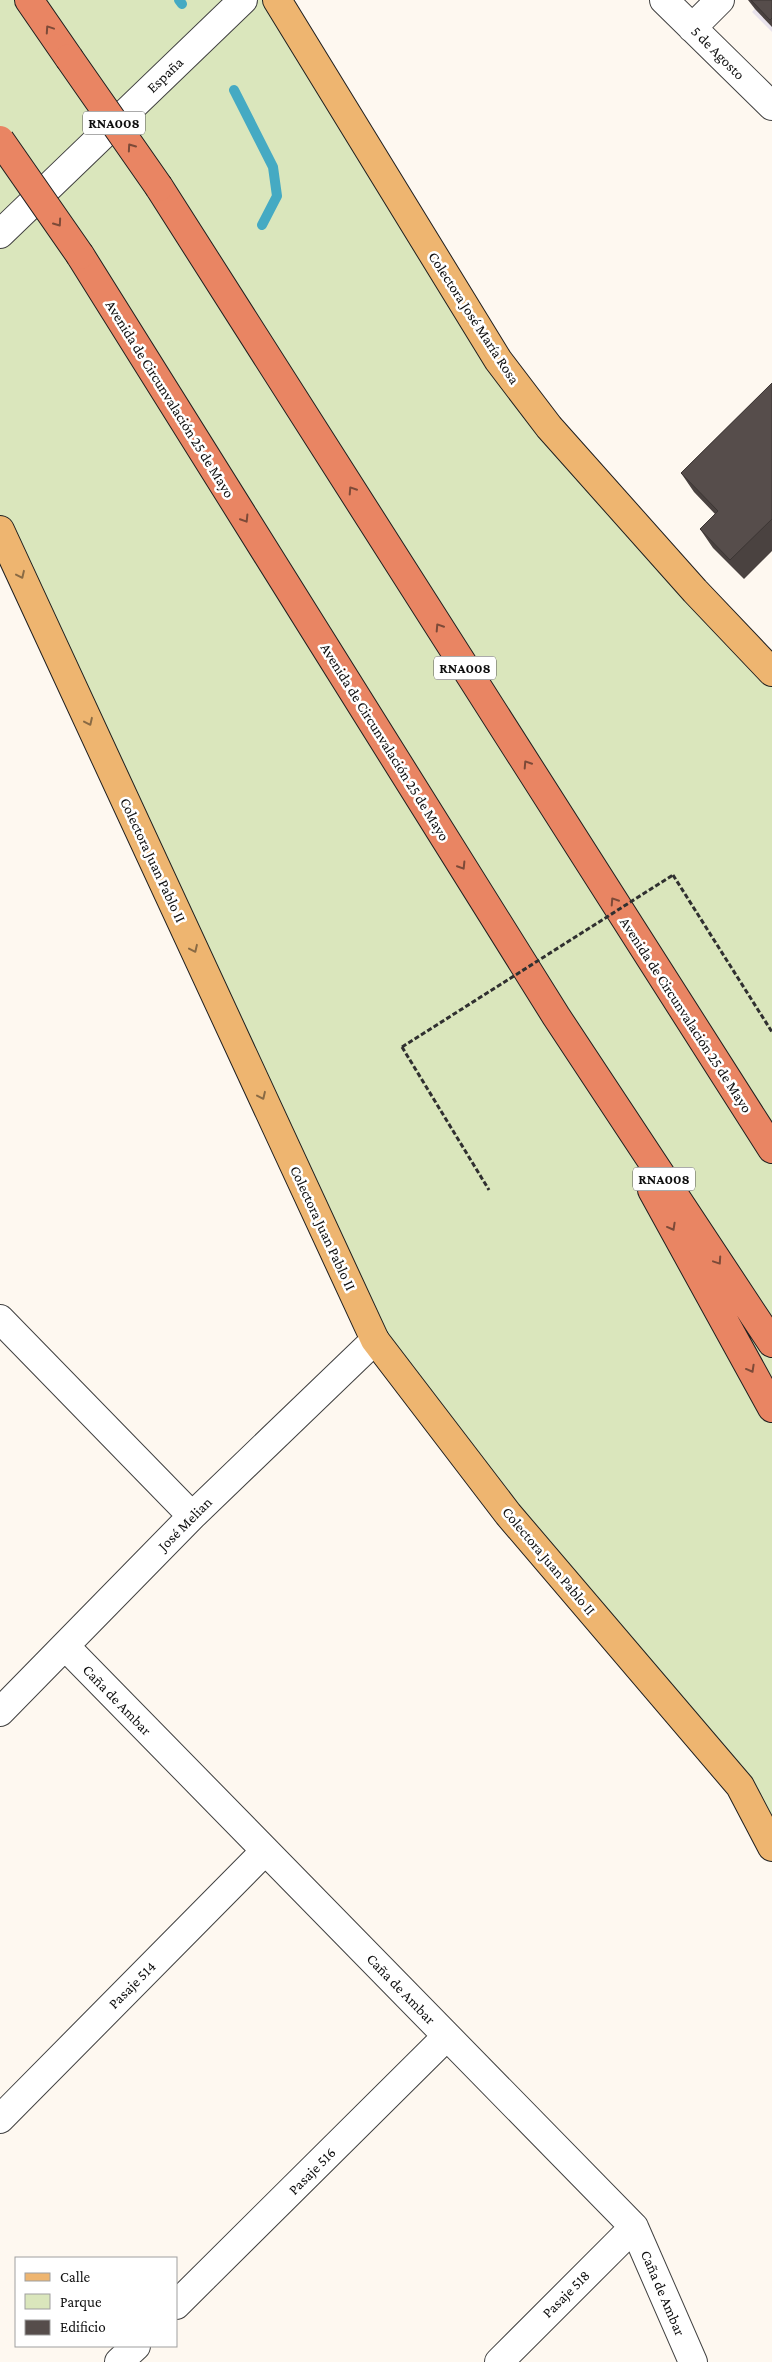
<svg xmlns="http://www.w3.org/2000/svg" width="772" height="2362" viewBox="0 0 772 2362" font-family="'Crimson Pro',serif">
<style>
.industrial{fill:#e9e3ec}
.green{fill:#dae6bc}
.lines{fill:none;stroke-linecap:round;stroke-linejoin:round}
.stream{stroke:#45aac3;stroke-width:10}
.minor-casing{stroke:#414141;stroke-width:30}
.major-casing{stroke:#1f1f1f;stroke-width:30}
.highway-casing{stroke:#1f1f1f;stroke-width:30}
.path{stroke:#303030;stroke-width:3;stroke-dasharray:5 2.5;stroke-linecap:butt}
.minor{stroke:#fff;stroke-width:28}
.major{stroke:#eeb570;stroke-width:28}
.highway{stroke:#e98563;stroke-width:28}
.highway-bridge-casing{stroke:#1f1f1f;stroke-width:30;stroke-linecap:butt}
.path-bridge{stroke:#303030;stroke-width:3;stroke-dasharray:5 2.5;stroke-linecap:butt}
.highway-bridge{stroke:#e98563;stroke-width:28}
.wall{fill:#4a4240}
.building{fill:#564d4b;stroke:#3c3634}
.oneway{stroke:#7c4a38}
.oneway2{stroke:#896a44}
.labels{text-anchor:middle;stroke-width:5;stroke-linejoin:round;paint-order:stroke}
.shield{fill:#fff;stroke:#565656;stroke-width:1}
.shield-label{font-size:14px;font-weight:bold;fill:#0e0e0e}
.street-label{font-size:15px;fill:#0e0e0e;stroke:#fff}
</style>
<rect width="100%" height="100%" fill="#fef8f0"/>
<path class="industrial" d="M763,0H772V32L752,12Z"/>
<path class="green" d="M0,0H277L498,360L772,672V1847L375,1340L0,530Z"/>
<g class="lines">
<path class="stream" d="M179,0L182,4
M234,90L273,167L277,196L262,225"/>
<g class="minor-casing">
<path id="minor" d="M664,0L772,106
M692,28L720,0
M0,234L243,0
M0,1319L192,1516
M65,1646L634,2227L693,2362
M0,1712L192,1516L375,1340
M0,2119L265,1851
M176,2305L447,2036
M119,2362L136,2346
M499,2362L634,2227"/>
</g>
<g class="major-casing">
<path id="major" d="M277,0L498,360L549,427L695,591L772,672
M0,530L375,1340L508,1514L740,1786L772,1847"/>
</g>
<g class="highway-casing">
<path id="highway" d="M29,0L69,58
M159,187L772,1149
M80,255L556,1016L772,1343
M652,1190L772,1408"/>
</g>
<path class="path" d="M673,875L772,1032
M402,1047L489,1190"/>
<use href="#minor" class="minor"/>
<use href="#major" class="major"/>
<use href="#highway" class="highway"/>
<g class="highway-bridge-casing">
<path id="highway-bridge" d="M69,58L159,187
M0,140L80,255"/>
</g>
<path class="path-bridge" d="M402,1047L673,875"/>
<use href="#highway-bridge" class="highway-bridge"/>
</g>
<path class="wall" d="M748,0H772V27L755,9Z
M772,383V551L744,579L713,548L700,529L715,514L694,492L681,473Z"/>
<path class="building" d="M751,0H772V18L770,20Z
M772,383V519L730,560L700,529L718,511L681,473Z"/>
<defs><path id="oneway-chevron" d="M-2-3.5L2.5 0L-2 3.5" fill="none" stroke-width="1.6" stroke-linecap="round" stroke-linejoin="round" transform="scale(1.25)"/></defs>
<g class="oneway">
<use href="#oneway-chevron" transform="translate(49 29) rotate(-124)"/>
<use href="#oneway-chevron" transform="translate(131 147) rotate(-125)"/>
<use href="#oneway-chevron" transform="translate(58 223) rotate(55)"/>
<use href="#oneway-chevron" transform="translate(352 490) rotate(-123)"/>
<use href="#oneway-chevron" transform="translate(245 519) rotate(58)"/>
<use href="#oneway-chevron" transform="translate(439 627) rotate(-123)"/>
<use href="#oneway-chevron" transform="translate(527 764) rotate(-123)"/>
<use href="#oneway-chevron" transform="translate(462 866) rotate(58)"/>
<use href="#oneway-chevron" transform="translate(614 901) rotate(-123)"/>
<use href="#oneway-chevron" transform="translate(672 1227) rotate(61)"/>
<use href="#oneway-chevron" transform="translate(718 1261) rotate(56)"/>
<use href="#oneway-chevron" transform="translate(751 1369) rotate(61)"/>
</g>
<g class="oneway2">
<use href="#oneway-chevron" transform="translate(21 575) rotate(65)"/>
<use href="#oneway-chevron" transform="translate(89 722) rotate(65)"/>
<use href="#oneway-chevron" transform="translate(194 949) rotate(65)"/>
<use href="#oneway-chevron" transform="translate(262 1096) rotate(65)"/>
</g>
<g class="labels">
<g class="shield">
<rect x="83" y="111.5" width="62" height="23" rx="4"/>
<rect x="434" y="656.5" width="62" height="23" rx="4"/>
<rect x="633" y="1167.5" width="62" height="23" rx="4"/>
</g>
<g class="shield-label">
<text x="114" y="128">RNA008</text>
<text x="465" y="673">RNA008</text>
<text x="664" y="1184">RNA008</text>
</g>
<g class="street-label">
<text transform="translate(718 53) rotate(45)" y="5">5 de Agosto</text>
<text transform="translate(165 75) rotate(-44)" y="5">España</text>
<text transform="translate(474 318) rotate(57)" y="5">Colectora José María Rosa</text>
<text transform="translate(170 399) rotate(58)" y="5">Avenida de Circunvalación 25 de Mayo</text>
<text transform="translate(385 742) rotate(58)" y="5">Avenida de Circunvalación 25 de Mayo</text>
<text transform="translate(153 860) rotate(65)" y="5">Colectora Juan Pablo II</text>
<text transform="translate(686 1015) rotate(57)" y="5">Avenida de Circunvalación 25 de Mayo</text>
<text transform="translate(323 1228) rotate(65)" y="5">Colectora Juan Pablo II</text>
<text transform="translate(185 1524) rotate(-45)" y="5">José Melian</text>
<text transform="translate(549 1561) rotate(50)" y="5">Colectora Juan Pablo II</text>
<text transform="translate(117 1700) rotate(46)" y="5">Caña de Ambar</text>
<text transform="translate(132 1985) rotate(-45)" y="5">Pasaje 514</text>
<text transform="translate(401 1989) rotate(46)" y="5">Caña de Ambar</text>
<text transform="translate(312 2171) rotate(-45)" y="5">Pasaje 516</text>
<text transform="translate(663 2293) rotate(67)" y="5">Caña de Ambar</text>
<text transform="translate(566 2294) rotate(-45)" y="5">Pasaje 518</text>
</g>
</g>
<rect x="15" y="2257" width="162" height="90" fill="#ffffff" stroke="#9f9f9f"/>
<rect x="25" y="2273" width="25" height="8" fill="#eeb570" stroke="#9f9f9f"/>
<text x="60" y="2282" font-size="15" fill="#0e0e0e">Calle</text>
<rect x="25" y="2294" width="25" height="15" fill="#dae6bc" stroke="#9f9f9f"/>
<text x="60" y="2307" font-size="15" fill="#0e0e0e">Parque</text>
<rect x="25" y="2320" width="25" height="15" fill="#564d4b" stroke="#9f9f9f"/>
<text x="60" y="2332" font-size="15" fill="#0e0e0e">Edificio</text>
</svg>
